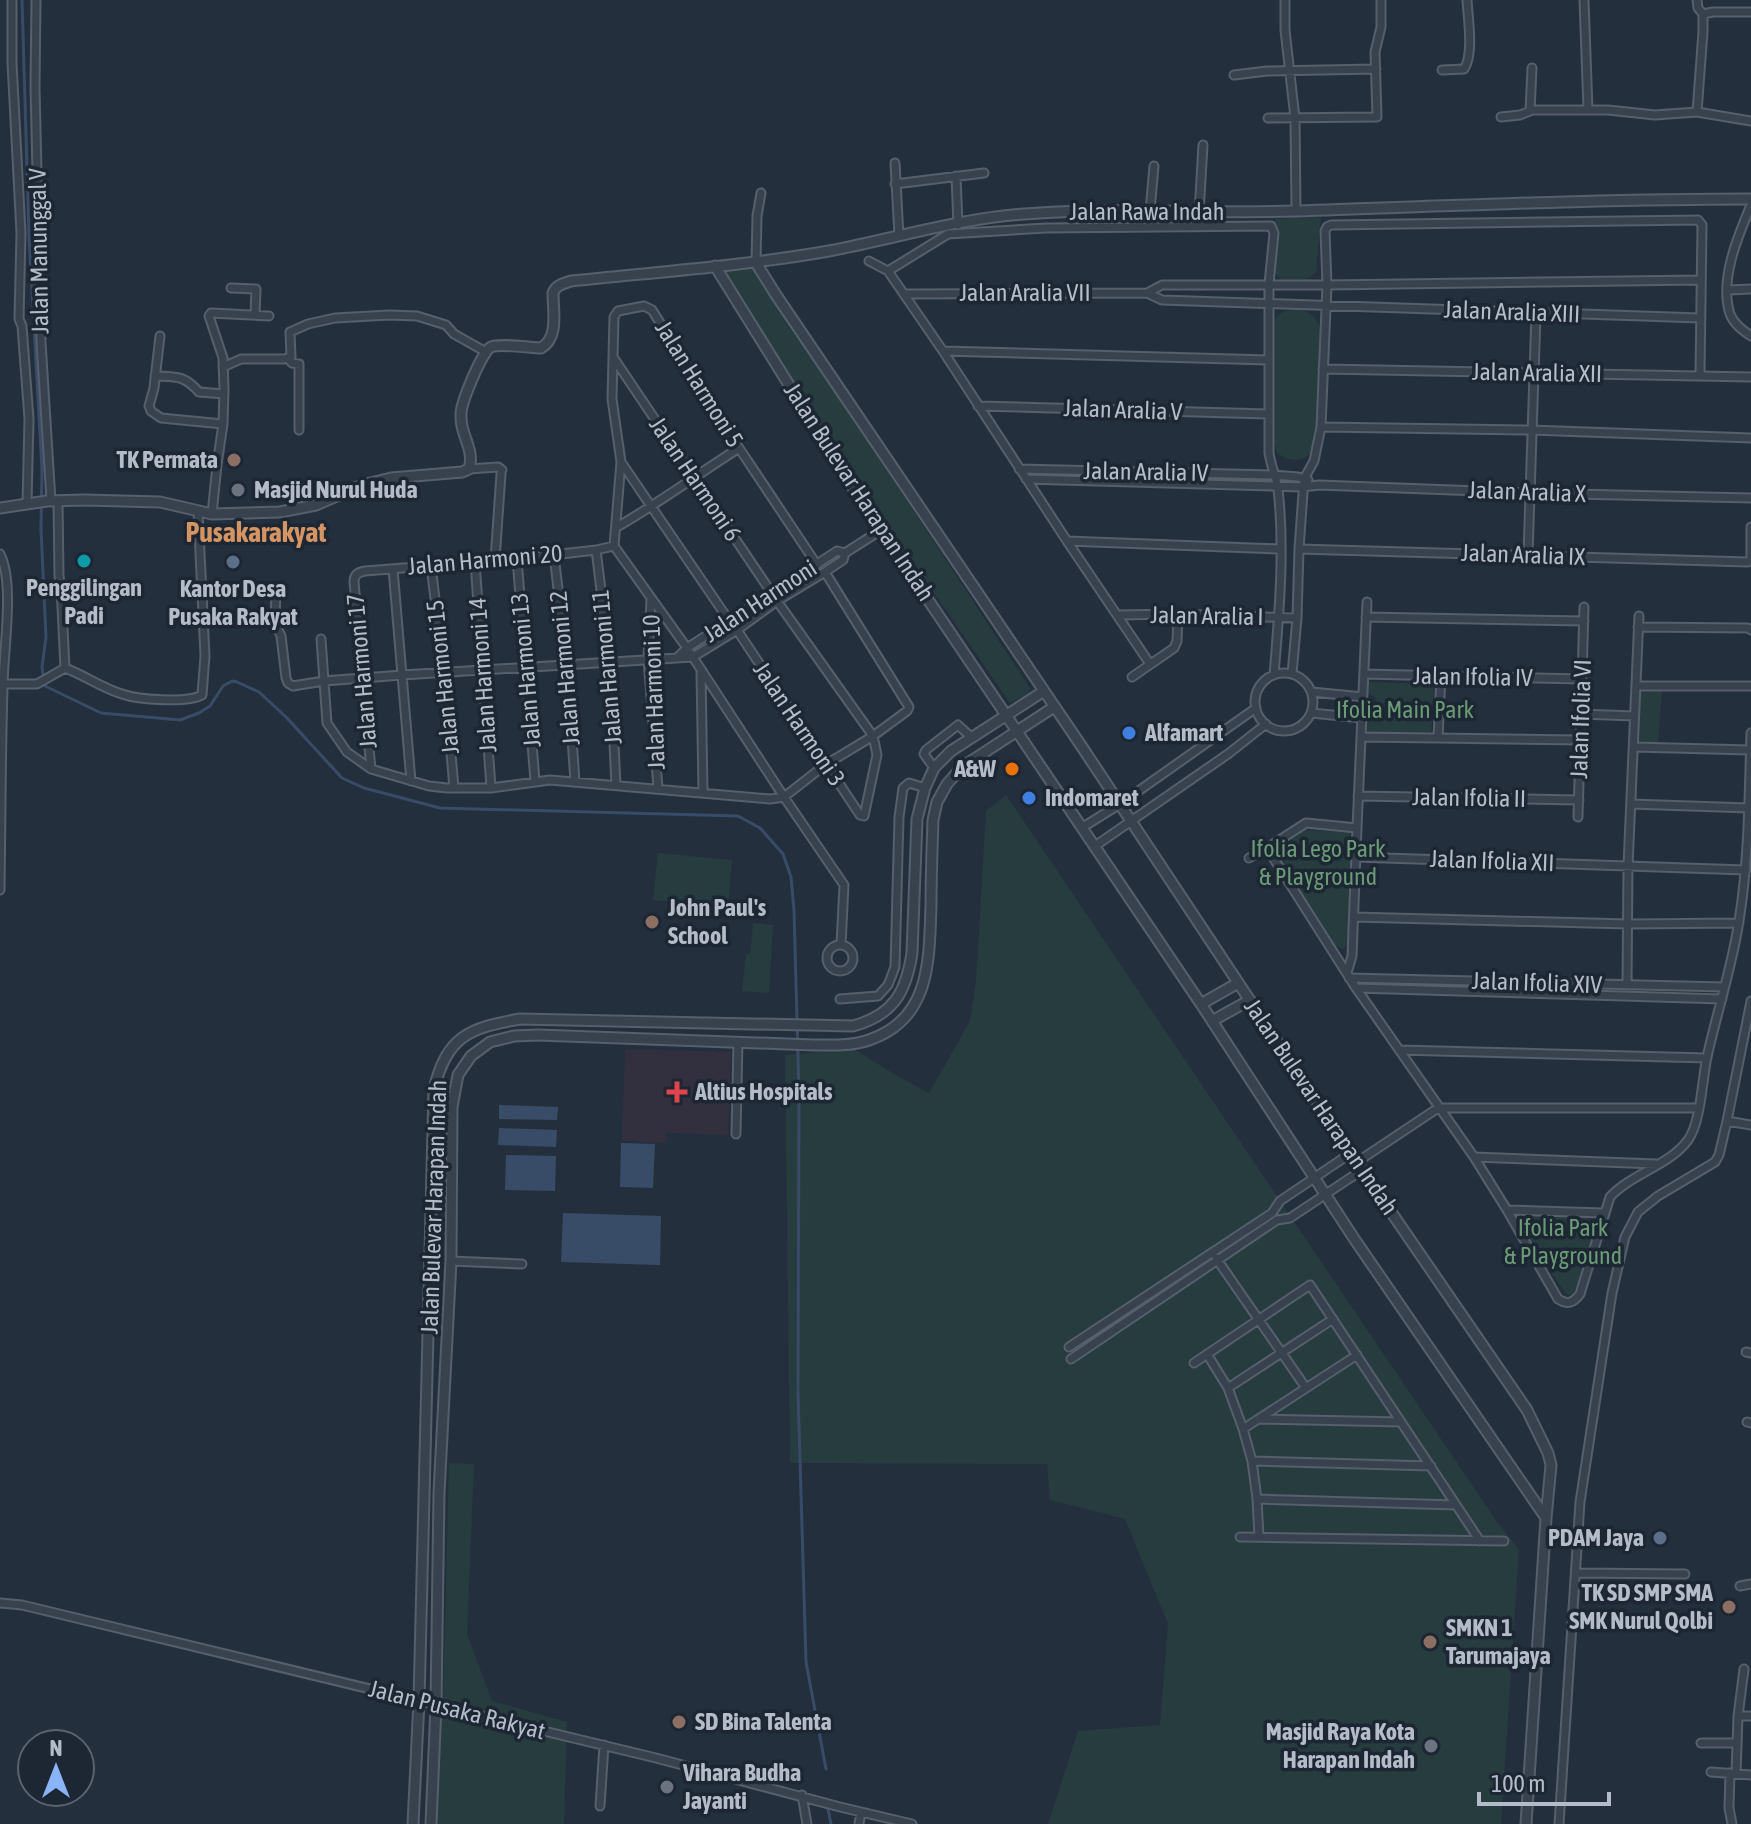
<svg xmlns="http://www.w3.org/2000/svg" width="1751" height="1824" viewBox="0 0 1751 1824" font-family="'Asap Condensed',sans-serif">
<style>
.medical{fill:#32303f}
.green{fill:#263c3f}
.water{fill:#394c67}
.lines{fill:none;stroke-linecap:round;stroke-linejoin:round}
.stream{stroke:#394c67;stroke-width:3}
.minor-casing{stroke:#565f6c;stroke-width:11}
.tertiary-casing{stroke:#565f6c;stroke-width:13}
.minor{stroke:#38414e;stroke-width:7}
.tertiary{stroke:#38414e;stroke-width:9}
.education-dot{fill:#8d6e63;stroke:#1d2633;stroke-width:3}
.worship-dot{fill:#6b7280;stroke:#1d2633;stroke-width:3}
.culture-dot{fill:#0f9aa8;stroke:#1d2633;stroke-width:3}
.service-dot{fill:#5c6f8a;stroke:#1d2633;stroke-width:3}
.shop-dot{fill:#3f7fe0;stroke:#1d2633;stroke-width:3}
.food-dot{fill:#e8710a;stroke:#1d2633;stroke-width:3}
.health-dot{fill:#e0444e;stroke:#1d2633;stroke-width:3}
.labels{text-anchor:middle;stroke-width:7;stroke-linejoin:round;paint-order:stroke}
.street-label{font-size:24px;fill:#b4bcc9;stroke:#1d2633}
.poi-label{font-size:24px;font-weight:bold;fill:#b4bcc9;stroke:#1d2633;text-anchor:start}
.park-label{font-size:24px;fill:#6b9a76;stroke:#1d2633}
.quarter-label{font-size:28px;font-weight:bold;fill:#d59563;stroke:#1d2633}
</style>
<rect width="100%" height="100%" fill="#242f3e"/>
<path class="medical" d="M625,1049L731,1052L728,1135L667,1133L666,1143L622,1141Z"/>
<path class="green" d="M1321,217L1316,272C1306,282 1295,283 1282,281L1275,273V219Z
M751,266L789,327L847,409L1030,688L1029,692L1010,703L895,536L725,275L727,269Z
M1294,307C1307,311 1315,314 1320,327L1318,437C1316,450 1305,464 1289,459C1285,458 1281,455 1277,453L1274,441L1271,323L1281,313Z
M1369,682L1434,684L1431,736L1365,735V723C1376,717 1378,710 1375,697L1368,693Z
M1639,691L1662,692L1658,744L1637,743Z
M1006,795L1495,1519L1519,1550L1501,1824H1048L1078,1731L1160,1725L1168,1624L1125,1519L1050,1500L1047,1464L790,1463L785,1055L854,1049L894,1074L929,1093L970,1021L976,981L986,811Z
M1303,830L1350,832V905L1347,946L1343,949L1334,946L1272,849Z
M658,853L732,860L728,907L653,900Z
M753,923L773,925L769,993L742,991L746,954H750Z
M1523,1214L1586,1217L1594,1224V1232L1577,1286L1572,1295L1566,1294L1517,1222L1518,1217Z
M449,1463L474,1464L467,1634L492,1701L567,1722L564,1824H430L443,1701Z"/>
<path class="water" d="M499,1105L558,1107L557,1120L499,1119Z
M499,1128L557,1130L556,1147L498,1145Z
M621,1143L655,1144L653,1188L620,1187Z
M506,1155L556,1156L555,1191L505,1190Z
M563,1213L661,1216L660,1265L561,1262Z"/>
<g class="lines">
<path class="stream" d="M22,0L29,237L42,469L41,529L46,637L42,667L45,686L101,713L180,720L199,713L210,706L223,686L232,681L237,682L259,692L286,717L342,778L364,788L440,808L738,816L760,828L783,854L791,877L794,910L799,1093L798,1392L806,1662L826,1769
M828,1809L831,1824"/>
<g class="minor-casing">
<path id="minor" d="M12,0V63L21,233L19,319L22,326L29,419L27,504
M36,0L35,87L41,342L51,501
M1285,0V30L1295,118L1296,211
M1584,0L1588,110
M1697,0L1698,8L1703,14V32L1697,112L1751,121
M1703,14L1713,12H1751
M1442,70L1464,69C1474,55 1468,18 1467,0
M1234,75L1267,71L1376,69
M1530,110H1608L1655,115L1697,112
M1501,117L1520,115L1530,111L1532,68
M1268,118L1377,117L1375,52L1381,27V0
M895,163L899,236
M956,176L958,225
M895,184L984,173
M1751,205C1738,236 1719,280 1730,314C1734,324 1742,330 1751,336
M1150,211L1154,166
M1199,213L1203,145
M869,261L888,271L943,351L1067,541L1150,664
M756,263L757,216L761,193
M888,271L948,234L1046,228L1271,226L1274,233L1269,284V453C1271,466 1276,477 1278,489C1285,550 1279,614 1274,675
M231,288L256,289L255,315
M1728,290L1751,289
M1147,293L1162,285H1327L1701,280
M904,294L1147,293L1162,300L1700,318
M160,336L154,388L149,406L151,411L161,418L223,424
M943,351L1268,360
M613,357L777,601L873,736L877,755L864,816L860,815L737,630
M288,358L292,363L299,364V430
M223,367L241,359H284L291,357L290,332L308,324L335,318L389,315L417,316L446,325L454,334L486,352
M1323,369L1751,377
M155,376C177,377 184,375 199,392L224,394
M978,406L1268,414
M1321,427L1531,430L1751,438
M621,462L730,622
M469,469L498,467L502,470
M1019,469L1273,475L1298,477L1308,480
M1026,479L1303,487L1319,485L1530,493L1751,498
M58,501L59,576L61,588L65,668
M212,514L217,465L223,424L224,390L223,358L209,316L211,313L269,316
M617,527C659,503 698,474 739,448
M1067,541L1280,549
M614,546L621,462L612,399L614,317L618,311L644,306L652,310L739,448L817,565
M614,546L687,648L784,797L844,885L841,945
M1299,549L1748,562L1751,559V527
M596,550L610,662L616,785
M0,554C15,584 3,652 3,688C1,755 1,822 0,890
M554,555L567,665L575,782
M1528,555L1536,314
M517,559L535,781
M495,560L501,474
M475,562L491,788
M431,566L444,673L454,788
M393,569L411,781
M276,588L275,624L281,636L286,678L288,683L293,686L324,681L402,675L693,657
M651,599L648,658L658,788
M1118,615L1178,614L1297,618
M1366,617L1584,621
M1638,627L1748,628L1751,630
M321,639L327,723L347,752L371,769L429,786L447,788H491L550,780L770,799L784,797L825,765L873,736L907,711L909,707L825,572
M678,657L687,648L837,551L845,553
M693,657L737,630L777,601L825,572L843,560L845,553L881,530
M701,671L703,792
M1255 702a29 29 0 1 1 58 0a29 29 0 1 1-58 0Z
M1292,674L1297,618L1299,549L1304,479L1314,461L1321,427L1327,285L1325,231L1327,227L1331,225L1698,220L1702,225L1700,375
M1364,674L1582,679
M1132,677L1174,648L1177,641L1178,614
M3,684H37L65,668C84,675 102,688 122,694C139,700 188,703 202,695L205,656L198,512
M1636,686H1751
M1312,692L1363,697
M1311,713L1362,718
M1581,714L1634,716
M1361,737L1580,740
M1438,738L1441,676
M1634,747L1750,750
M934,768L924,754L926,750L958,725L971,737
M371,769L354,582C354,575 358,572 365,571L517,559L596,550L614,546
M1358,796L1579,800
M1631,804L1749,808
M1578,817L1584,607
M1083,827L1120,804L1256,708
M1357,828L1367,602
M1095,846L1228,754L1266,724
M1267,848L1356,988L1474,1157L1507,1210L1558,1299C1568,1305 1573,1303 1580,1294L1610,1197C1631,1174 1670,1165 1688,1140C1701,1122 1702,1080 1707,1057C1717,1012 1732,967 1739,921C1749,859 1749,796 1751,733
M1356,857L1746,870
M1249,858L1267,848L1306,823L1357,828L1352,956L1347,973
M1354,917L1628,924L1739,923
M827 958a13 13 0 1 1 26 0a13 13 0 1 1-26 0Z
M1349,978L1724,987
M1627,985L1628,866L1639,616
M1356,988L1722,999
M840,999L878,996L888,985L895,967L899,817L903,788L909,783L925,788
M1399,1050L1707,1058
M1727,1121L1751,1125
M736,1134L738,1042
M1474,1157L1656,1164
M1357,1162L1438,1108H1699
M1507,1210L1603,1213
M1216,1258L1306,1388
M451,1261L522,1264
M1069,1347L1272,1213L1280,1201L1351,1153
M1746,1352L1751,1353
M1207,1354L1228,1388L1243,1429L1252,1461L1257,1499L1259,1537
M1071,1359L1277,1220L1290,1218L1362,1170
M1194,1363L1310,1285L1480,1541
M1228,1388L1333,1319
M1259,1419L1401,1422
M1747,1422L1751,1423
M1243,1429L1357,1355
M1252,1461L1431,1466
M1257,1499L1456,1505
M1240,1537L1504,1541
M1576,1573L1685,1574
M1740,1586L1751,1584
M0,1603L22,1605L656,1758L840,1807L912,1824
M1738,1716H1751
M1701,1743H1737
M1711,1772L1751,1775
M1730,1773L1729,1808L1732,1824
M1736,1773L1738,1716L1744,1669
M802,1795L807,1824
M600,1806L604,1745
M859,1824L861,1812
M1559,1824L1580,1502L1612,1293L1625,1237L1638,1212L1658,1196L1715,1162L1719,1155L1727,1121L1751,1001"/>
</g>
<g class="tertiary-casing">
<path id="tertiary" d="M756,263L776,295L1082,747L1365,1174L1527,1410L1548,1453L1551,1465L1546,1518L1526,1824
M715,266L860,499L1201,1004L1355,1240L1546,1518
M0,508L47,501L85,500L160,502L212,514L280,512L316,505L362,485L391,478L462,472L469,469C474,453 465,441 462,426C461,422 461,418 461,414C461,403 482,351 491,347C499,343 532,348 541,348C559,338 553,311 553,293C556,285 562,284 571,281C657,272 743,266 829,251C893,239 961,218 1025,214C1116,207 1206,214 1297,211C1448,206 1600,199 1751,199
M1201,1004L1238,983
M1212,1021L1250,1000
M413,1824L419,1701L434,1089C447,1036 469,1028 520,1019L853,1026C893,1015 906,993 912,953L917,819L925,788L934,768L951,751L1044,691
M431,1824L436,1705L439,1493L451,1261L452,1107L458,1075L471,1056L490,1042L514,1036L538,1035L814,1045C833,1045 852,1046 869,1040C931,1019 929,960 931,906C931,877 932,849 933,820L937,802L947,784L962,767L1054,707"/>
</g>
<use href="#minor" class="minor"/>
<use href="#tertiary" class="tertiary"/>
</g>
<g class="education-dot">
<circle cx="234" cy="460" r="8"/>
<circle cx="652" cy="922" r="8"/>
<circle cx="1729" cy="1607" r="8"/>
<circle cx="1430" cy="1642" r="8"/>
<circle cx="679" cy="1722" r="8"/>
</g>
<g class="worship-dot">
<circle cx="238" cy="490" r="8"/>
<circle cx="1431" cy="1746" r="8"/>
<circle cx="667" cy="1787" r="8"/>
</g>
<circle class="culture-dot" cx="84" cy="561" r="8"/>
<g class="service-dot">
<circle cx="233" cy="562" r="8"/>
<circle cx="1660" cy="1538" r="8"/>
</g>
<g class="shop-dot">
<circle cx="1129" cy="733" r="8"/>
<circle cx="1029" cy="798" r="8"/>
</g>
<circle class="food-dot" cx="1012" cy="769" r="8"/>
<path class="health-dot" d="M673 1080h8v8h8v8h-8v8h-8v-8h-8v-8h8z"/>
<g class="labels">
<g class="street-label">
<text x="1147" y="220">Jalan Rawa Indah</text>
<text transform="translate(39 251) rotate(-91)" y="8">Jalan Manunggal V</text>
<text x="1025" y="301">Jalan Aralia VII</text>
<text transform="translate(1512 312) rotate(2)" y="8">Jalan Aralia XIII</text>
<text transform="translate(1537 373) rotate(1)" y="8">Jalan Aralia XII</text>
<text transform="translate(699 384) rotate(58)" y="8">Jalan Harmoni 5</text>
<text transform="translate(1123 410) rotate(2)" y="8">Jalan Aralia V</text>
<text transform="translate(1146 472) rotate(1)" y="8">Jalan Aralia IV</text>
<text transform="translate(695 479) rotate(56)" y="8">Jalan Harmoni 6</text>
<text transform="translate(859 492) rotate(57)" y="8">Jalan Bulevar Harapan Indah</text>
<text transform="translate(1527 492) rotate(2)" y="8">Jalan Aralia X</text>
<text transform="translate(1523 555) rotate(2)" y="8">Jalan Aralia IX</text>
<text transform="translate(485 560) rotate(-5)" y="8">Jalan Harmoni 20</text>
<text transform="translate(760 601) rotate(-33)" y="8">Jalan Harmoni</text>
<text transform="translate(1207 616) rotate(1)" y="8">Jalan Aralia I</text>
<text transform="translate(607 667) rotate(-95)" y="8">Jalan Harmoni 11</text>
<text transform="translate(565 668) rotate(-95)" y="8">Jalan Harmoni 12</text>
<text transform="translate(526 670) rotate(-95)" y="8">Jalan Harmoni 13</text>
<text transform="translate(362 671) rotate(-95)" y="8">Jalan Harmoni 17</text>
<text transform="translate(483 675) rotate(-94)" y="8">Jalan Harmoni 14</text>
<text transform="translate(443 677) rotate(-96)" y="8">Jalan Harmoni 15</text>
<text transform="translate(1473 677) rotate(1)" y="8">Jalan Ifolia IV</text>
<text transform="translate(654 692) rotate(-92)" y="8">Jalan Harmoni 10</text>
<text transform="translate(1581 719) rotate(-88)" y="8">Jalan Ifolia VI</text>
<text transform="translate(799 724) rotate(56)" y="8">Jalan Harmoni 3</text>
<text transform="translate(1469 798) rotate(1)" y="8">Jalan Ifolia II</text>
<text transform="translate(1492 861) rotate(2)" y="8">Jalan Ifolia XII</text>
<text transform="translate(1537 983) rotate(2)" y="8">Jalan Ifolia XIV</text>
<text transform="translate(1321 1107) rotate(56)" y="8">Jalan Bulevar Harapan Indah</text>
<text transform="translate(434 1207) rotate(-88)" y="8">Jalan Bulevar Harapan Indah</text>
<text transform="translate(457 1710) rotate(14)" y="8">Jalan Pusaka Rakyat</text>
</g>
<g class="poi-label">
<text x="218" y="468" text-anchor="end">TK Permata</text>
<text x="254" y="498">Masjid Nurul Huda</text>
<text x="84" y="596" text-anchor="middle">Penggilingan<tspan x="84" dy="28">Padi</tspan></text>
<text x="233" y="597" text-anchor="middle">Kantor Desa<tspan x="233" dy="28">Pusaka Rakyat</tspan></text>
<text x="1145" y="741">Alfamart</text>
<text x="996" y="777" text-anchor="end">A&amp;W</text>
<text x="1045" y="806">Indomaret</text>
<text x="668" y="916">John Paul's<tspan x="668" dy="28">School</tspan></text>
<text x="695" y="1100">Altius Hospitals</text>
<text x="1644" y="1546" text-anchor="end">PDAM Jaya</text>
<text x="1713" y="1601" text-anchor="end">TK SD SMP SMA<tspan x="1713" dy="28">SMK Nurul Qolbi</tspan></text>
<text x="1446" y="1636">SMKN 1<tspan x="1446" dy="28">Tarumajaya</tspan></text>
<text x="695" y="1730">SD Bina Talenta</text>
<text x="1415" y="1740" text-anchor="end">Masjid Raya Kota<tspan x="1415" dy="28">Harapan Indah</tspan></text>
<text x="683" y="1781">Vihara Budha<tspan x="683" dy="28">Jayanti</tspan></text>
</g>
<g class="park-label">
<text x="1405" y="718">Ifolia Main Park</text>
<text x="1318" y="857">Ifolia Lego Park<tspan x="1318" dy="28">&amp; Playground</tspan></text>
<text x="1563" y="1236">Ifolia Park<tspan x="1563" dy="28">&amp; Playground</tspan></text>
</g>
<g class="quarter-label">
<text x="256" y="542">Pusakarakyat</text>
</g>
</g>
<g transform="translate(56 1768)"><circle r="38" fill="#1d2633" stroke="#59626f" stroke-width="2"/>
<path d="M0-6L14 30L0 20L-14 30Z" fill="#8ab4f8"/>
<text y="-12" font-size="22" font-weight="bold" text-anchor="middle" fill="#b4bcc9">N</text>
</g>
<path d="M1479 1792v12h130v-12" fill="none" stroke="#b4bcc9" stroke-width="4"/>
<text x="1491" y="1792" font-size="24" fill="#b4bcc9" stroke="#1d2633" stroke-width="6" paint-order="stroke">100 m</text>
</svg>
